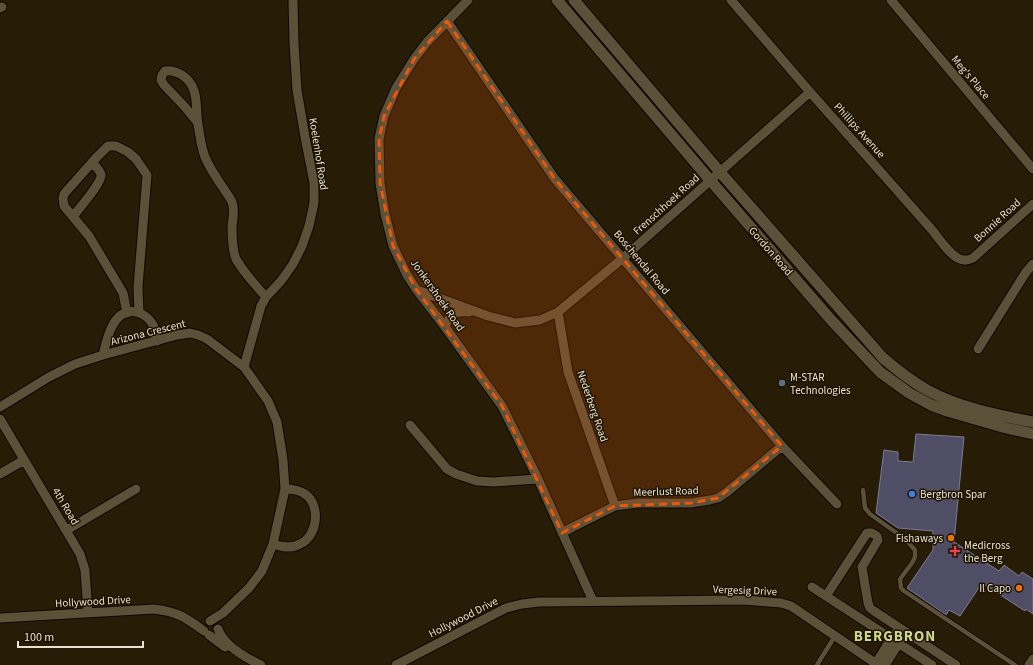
<svg xmlns="http://www.w3.org/2000/svg" width="1033" height="665" viewBox="0 0 1033 665" font-family="'Source Sans 3',sans-serif">
<style>
.building{fill:#504e66;stroke:#7c7a94}
.lines{fill:none;stroke-linecap:round;stroke-linejoin:round}
.service-casing{stroke:#100700;stroke-width:6}
.minor-casing{stroke:#100700;stroke-width:11}
.tertiary-casing{stroke:#100700;stroke-width:13}
.service{stroke:#5b5038;stroke-width:4.5}
.minor{stroke:#5b5038;stroke-width:9}
.tertiary{stroke:#5b5038;stroke-width:11}
.marked{fill:#e8590c;fill-opacity:0.2;stroke:#e8590c;stroke-width:3;stroke-dasharray:8 5;stroke-linejoin:round}
.service-dot{fill:#5c6f8a;stroke:#1e1401;stroke-width:1.5}
.shop-dot{fill:#3f7fe0;stroke:#1e1401;stroke-width:1.5}
.food-dot{fill:#e8710a;stroke:#1e1401;stroke-width:1.5}
.health-dot{fill:#e0444e;stroke:#1e1401;stroke-width:1.5}
.labels{text-anchor:middle;stroke-width:3;stroke-linejoin:round;paint-order:stroke}
.street-label{font-size:11px;fill:#e8e1d3;stroke:#1e1401}
.poi-label{font-size:11px;fill:#e8e1d3;stroke:#1e1401;text-anchor:start}
.district-label{font-size:15px;font-weight:bold;letter-spacing:1px;fill:#ced689;stroke:#1e1401}
</style>
<rect width="100%" height="100%" fill="#271d07"/>
<path class="building" d="M916,434L964,437L954,542L999,571L1004,565L1019,576L1022,572L1033,579V614L1026,609L1025,611L982,583L960,616L949,610L946,615L907,588L933,550V531L898,528L876,513L884,450L898,452V461L913,462Z"/>
<g class="lines">
<g class="service-casing">
<path id="service" d="M863,490L865,508L870,514L905,539L915,550V557L912,563L900,579L901,588L904,591L1015,665
M817,665L835,636"/>
</g>
<g class="minor-casing">
<path id="minor" d="M468,0L427,42L414,59L396,88L384,116L379,139L380,183L385,214L393,246L407,275L416,289L445,327L502,406L538,479L593,601
M731,0L810,92L933,231C940,240 954,262 966,260C968,260 971,259 973,258L1033,204
M891,0L1033,169
M0,8L2,7
M447,21L555,179L782,446L837,504
M198,123L185,107L164,85L161,80L162,75L165,71C172,70 177,72 182,75C200,87 195,106 198,125C200,135 201,147 205,157C210,169 217,179 224,189C226,193 230,197 232,202C235,209 233,218 232,226C232,236 232,249 236,259C244,273 255,285 266,297
M73,217C78,209 102,183 101,175C100,170 95,166 92,162
M417,290L488,316L515,323L540,320L558,312L623,258L810,92
M558,312L568,372L615,506
M127,313L123,293L89,236L64,206L63,198L64,194L95,159L108,146H116L128,152L136,159L147,175L138,287L139,313
M445,327C450,313 456,311 469,312
M978,349L1026,272L1033,264
M103,355C106,343 110,323 121,315C133,307 147,314 153,325C156,330 156,335 157,341
M244,367L261,306L266,297L281,281L293,264L302,246L309,226L314,203V183L305,137L297,90L294,43L293,0
M0,407L49,377L75,364L103,355L177,335L190,333L198,335L207,339L244,367L268,401L277,422L283,460L285,489L273,544L262,571L249,588L223,613L210,621
M0,419L80,554L85,570L88,613
M410,425L447,469L456,474L477,481L493,482L538,479
M0,474L24,460
M67,530L136,489
M562,533L573,527L615,506L638,503H691L710,500L718,498L727,492L782,446
M273,544C282,547 291,549 300,544C318,536 321,505 305,494C299,490 292,489 285,489
M812,587L932,665
M826,596L865,536L867,533H872L877,536L878,540L862,567L868,603L870,608L874,611L956,665
M0,618L154,609C178,612 185,617 204,631
M218,629C224,646 246,658 261,665
M209,635L225,647
M876,663L894,634
M396,665L506,608L522,604L539,602L744,600L781,603L791,606L878,665
M885,665L906,632
M1029,665L1033,659"/>
</g>
<g class="tertiary-casing">
<path id="tertiary" d="M557,0L710,180L832,321L880,372L909,393L931,405L947,411L1006,428L1033,434
M574,0L720,172L883,358C897,370 911,381 927,390C960,408 997,415 1033,422"/>
</g>
<use href="#service" class="service"/>
<use href="#minor" class="minor"/>
<use href="#tertiary" class="tertiary"/>
</g>
<path class="marked" d="M447,21L555,179L782,446L718,498L691,503L615,506L562,533L502,406L416,289L393,246L380,183L379,139L384,116L414,59Z"/>
<circle class="service-dot" cx="782" cy="383" r="4"/>
<circle class="shop-dot" cx="912" cy="494" r="4"/>
<g class="food-dot">
<circle cx="951" cy="538" r="4"/>
<circle cx="1019" cy="588" r="4"/>
</g>
<path class="health-dot" d="M953 545h4v4h4v4h-4v4h-4v-4h-4v-4h4z"/>
<g class="labels">
<g class="street-label">
<text transform="translate(971 77) rotate(50)" y="4">Meg's Place</text>
<text transform="translate(860 130) rotate(48)" y="4">Phillips Avenue</text>
<text transform="translate(319 154) rotate(81)" y="4">Koelenhof Road</text>
<text transform="translate(666 204) rotate(-42)" y="4">Frenschhoek Road</text>
<text transform="translate(997 220) rotate(-42)" y="4">Bonnie Road</text>
<text transform="translate(771 251) rotate(49)" y="4">Gordon Road</text>
<text transform="translate(642 262) rotate(50)" y="4">Boschendal Road</text>
<text transform="translate(438 295) rotate(55)" y="4">Jonkershoek Road</text>
<text transform="translate(148 332) rotate(-14)" y="4">Arizona Crescent</text>
<text transform="translate(593 406) rotate(71)" y="4">Nederberg Road</text>
<text transform="translate(666 491) rotate(-2)" y="4">Meerlust Road</text>
<text transform="translate(66 506) rotate(59)" y="4">4th Road</text>
<text transform="translate(745 590) rotate(2)" y="4">Vergesig Drive</text>
<text transform="translate(93 601) rotate(-3)" y="4">Hollywood Drive</text>
<text transform="translate(463 617) rotate(-27)" y="4">Hollywood Drive</text>
</g>
<g class="poi-label">
<text x="790" y="381">M-STAR<tspan x="790" dy="13">Technologies</tspan></text>
<text x="920" y="498">Bergbron Spar</text>
<text x="943" y="542" text-anchor="end">Fishaways</text>
<text x="964" y="549">Medicross<tspan x="964" dy="13">the Berg</tspan></text>
<text x="1011" y="592" text-anchor="end">Il Capo</text>
</g>
<g class="district-label">
<text x="895" y="641">BERGBRON</text>
</g>
</g>
<path d="M18 641v6h125v-6" fill="none" stroke="#e8e1d3" stroke-width="2"/>
<text x="24" y="641" font-size="12" fill="#e8e1d3" stroke="#1e1401" stroke-width="3" paint-order="stroke">100 m</text>
</svg>
